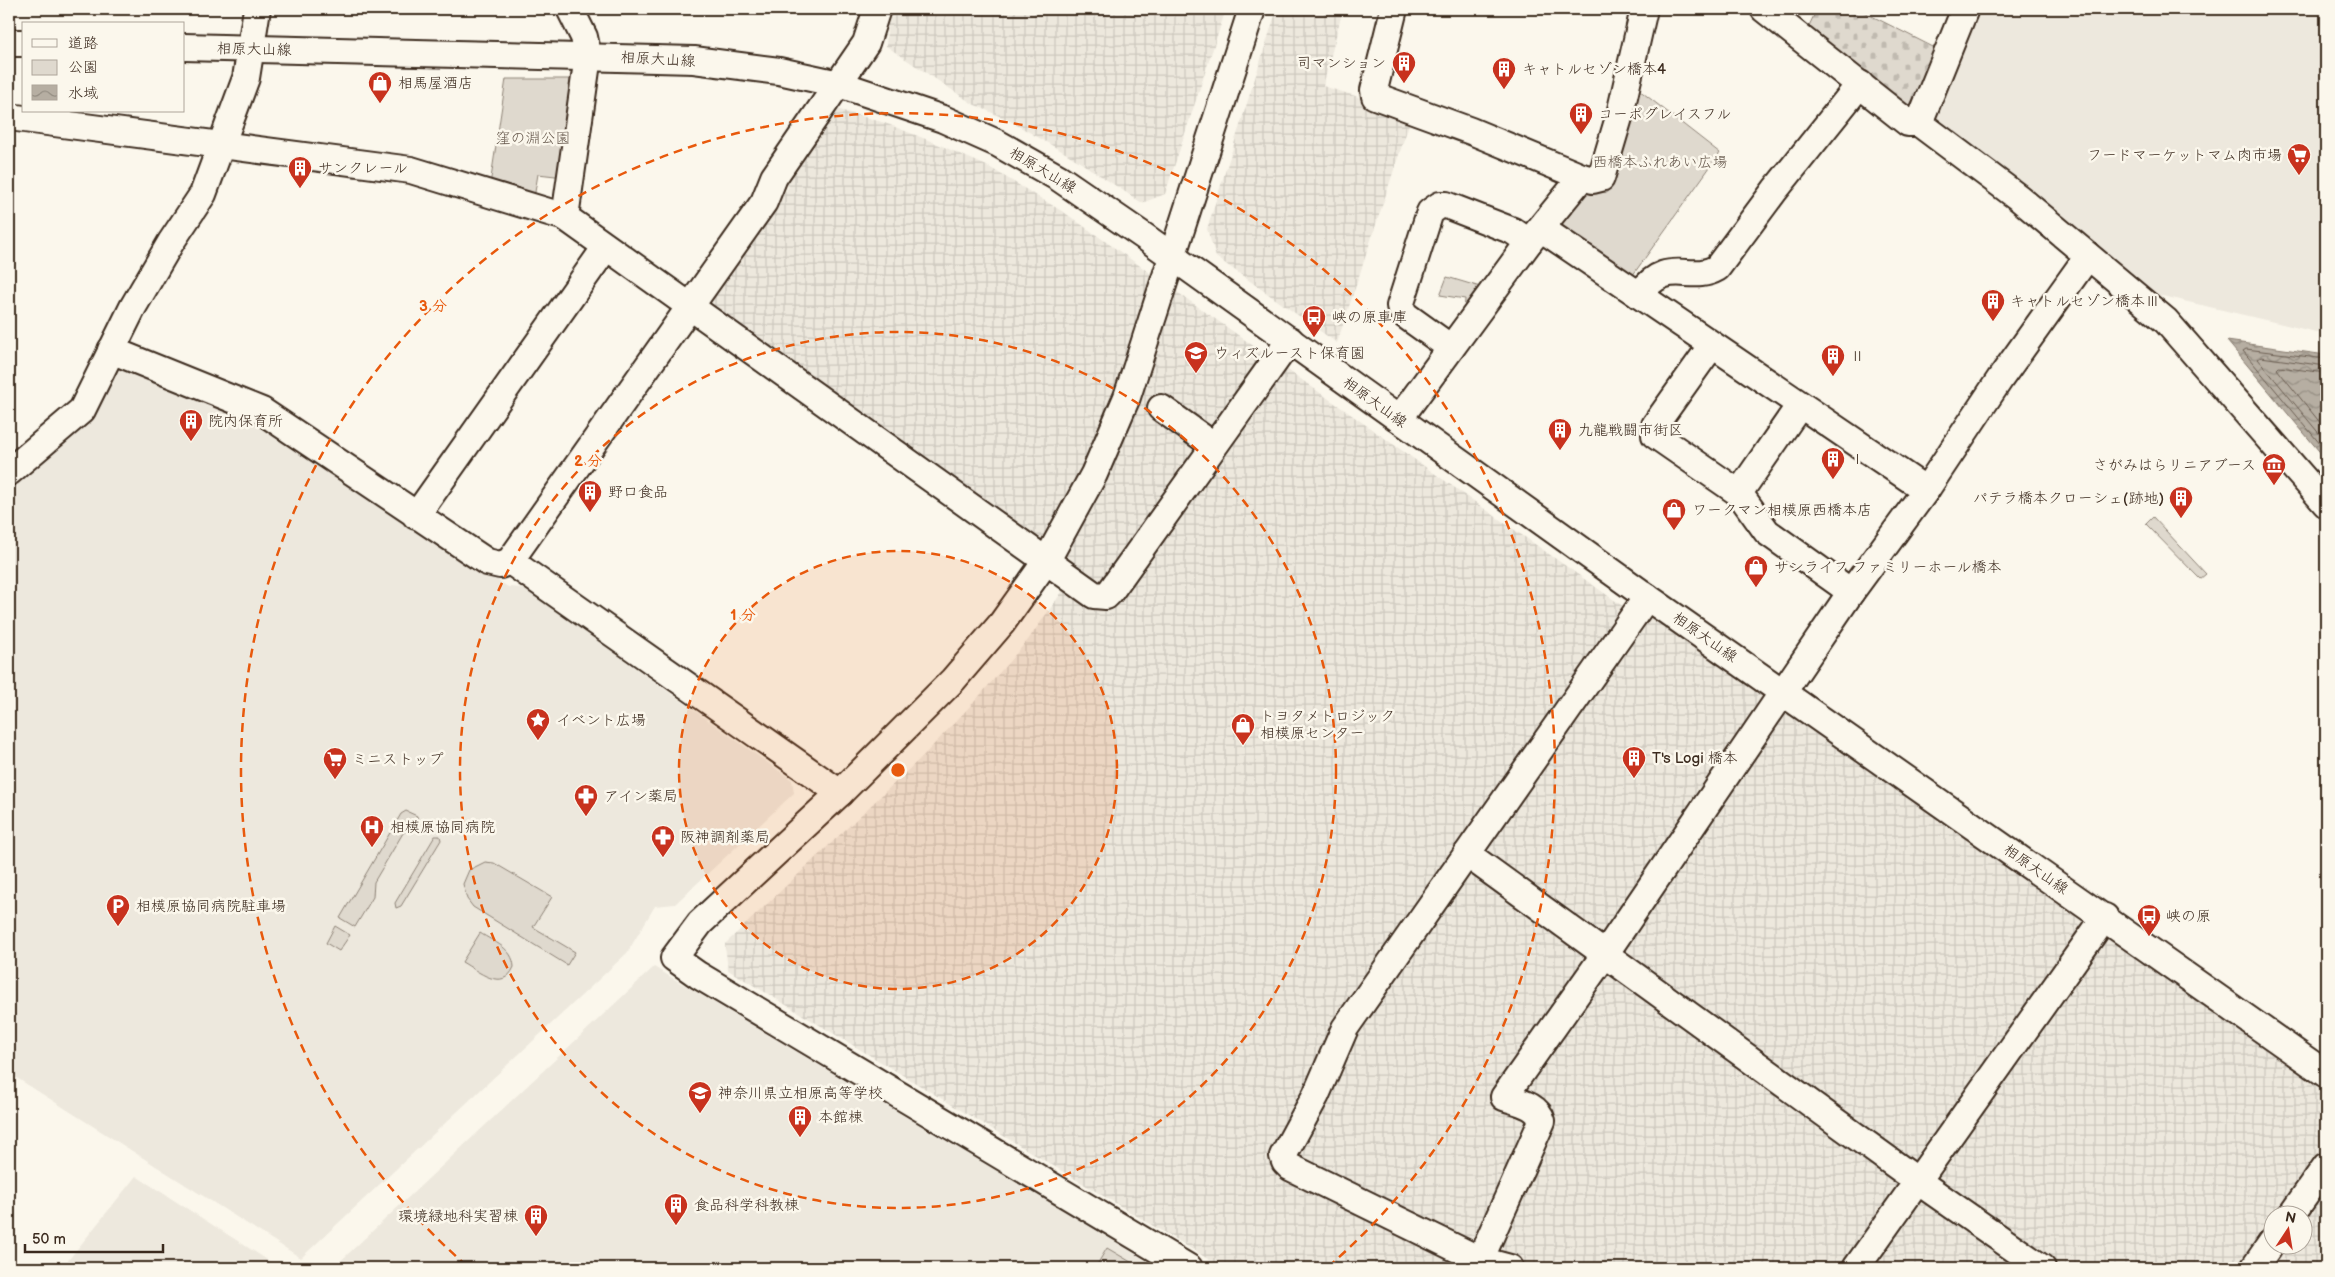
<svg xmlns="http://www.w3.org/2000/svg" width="2335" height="1277" font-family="'Balsamiq Sans','Klee One',sans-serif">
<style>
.built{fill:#ede8dd}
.industrial{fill:url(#industrial-grid);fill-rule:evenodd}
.green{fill:#dfd9ce;stroke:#8d8276}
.cemetery{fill:url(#cemetery-stones);stroke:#8d8276}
.water{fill:url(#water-waves);stroke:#85796d}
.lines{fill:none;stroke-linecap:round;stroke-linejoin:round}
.shore{stroke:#6c5f53;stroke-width:1}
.minor-casing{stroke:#3b2a1e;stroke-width:30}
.minor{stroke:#fbf7ec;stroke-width:26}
.ring{fill:none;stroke:#e8590c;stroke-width:2.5;stroke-dasharray:9 6}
.labels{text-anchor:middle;stroke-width:5;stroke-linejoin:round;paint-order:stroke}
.street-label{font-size:15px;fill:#3b2a1e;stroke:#fbf7ec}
.poi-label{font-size:15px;fill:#3b2a1e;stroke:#fbf7ec;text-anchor:start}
.park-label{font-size:15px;fill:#64564a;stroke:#fbf7ec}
.centre{fill:#e8590c;stroke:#fbf7ec;stroke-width:2.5}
.ring-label{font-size:15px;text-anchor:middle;font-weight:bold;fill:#e8590c;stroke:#fbf7ec;stroke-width:5;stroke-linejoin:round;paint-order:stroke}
</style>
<defs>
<pattern id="industrial-grid" width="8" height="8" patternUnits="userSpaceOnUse" patternTransform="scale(1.25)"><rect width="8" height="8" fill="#ede8dd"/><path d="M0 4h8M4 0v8" fill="none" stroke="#ccc7bd"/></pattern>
<pattern id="cemetery-stones" width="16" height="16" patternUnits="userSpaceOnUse" patternTransform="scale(1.25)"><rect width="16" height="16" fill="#dfd9ce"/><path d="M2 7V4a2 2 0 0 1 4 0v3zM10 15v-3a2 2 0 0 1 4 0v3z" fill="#c0bab0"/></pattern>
<pattern id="water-waves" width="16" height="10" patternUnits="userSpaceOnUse" patternTransform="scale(1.25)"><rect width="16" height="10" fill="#b6aea2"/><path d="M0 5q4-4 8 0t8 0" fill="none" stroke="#958e83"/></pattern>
</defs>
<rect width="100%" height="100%" fill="#fbf7ec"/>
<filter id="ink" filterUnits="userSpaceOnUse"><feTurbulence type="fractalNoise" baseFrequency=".02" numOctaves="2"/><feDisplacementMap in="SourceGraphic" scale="10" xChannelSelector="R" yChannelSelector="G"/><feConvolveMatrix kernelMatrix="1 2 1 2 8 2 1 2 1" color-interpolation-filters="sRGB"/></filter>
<g filter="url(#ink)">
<g class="built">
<path d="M1977 9H2326V330L2316 332 2154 294 1932 120Z"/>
<path d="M122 366 255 419 508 587 523 588 792 780 794 793 675 904 655 906 627 953 301 1258 9 1073V484L116 367Z"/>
<path d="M654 967 1075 1218 1158 1268H333Z"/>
<path d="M136 1176 280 1268H62Z"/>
</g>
<g class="industrial">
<path d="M888 9H1226L1165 194 1142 203 1072 157 1010 121 973 104 886 46Z"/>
<path d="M1277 9H1343L1323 86 1365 99 1364 103 1412 115 1337 343 1216 257 1207 229Z"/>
<path d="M833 108 885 123 933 142 989 167 1065 213 1641 619 1657 617 2326 1089V1268H1223L728 970 725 944 924 755 975 701 1028 640 1076 572 709 310V301L789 186 783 181ZM2272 1214H2302V1244H2272Z"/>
</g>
<g class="green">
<path d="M506 79H575L564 177 538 174 534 198 490 185Z"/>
<path d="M1634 86 1720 153 1630 279 1557 228 1585 189 1592 187 1607 193Z"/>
<path d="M1447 277 1487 289 1463 324 1465 299 1440 295Z"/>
<path d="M2153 517 2206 574 2200 579 2146 524Z"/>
<path d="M406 811 417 816 418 823 403 833 374 882 373 897 355 927 340 918 401 814Z"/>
<path d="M435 836H440L441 840 401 906 396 908 395 903Z"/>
<path d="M485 862 494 863 552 897 533 927 575 952 567 965 473 907 467 899 463 884 469 870Z"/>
<path d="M335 926 350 935 339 951 326 943Z"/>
<path d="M480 933C494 942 513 948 514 967 503 993 478 971 462 962Z"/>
<path d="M1107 1248 1141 1268H1095Z"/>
</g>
<path class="cemetery" d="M1817 9H1858L1939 50 1906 112 1806 32Z"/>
<path class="water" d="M2227 341 2326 355V449L2324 457Z"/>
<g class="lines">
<g class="shore">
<path d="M2326 359 2246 349 2243 351 2326 451"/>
<path d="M2326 366 2261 357 2258 359 2326 442"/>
<path d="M2326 373 2279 367 2277 369 2326 430"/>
</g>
<g class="minor-casing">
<g id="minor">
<path d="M570 9 584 37 588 56 565 217 1094 595 1106 596 1110 592 1290 340"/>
<path d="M1394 9 1374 90 1375 96 1471 131 1582 177"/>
<path d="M1764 9 1908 123H1919"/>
<path d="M1965 9 1919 123 2019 198 2166 321 2326 504"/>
<path d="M9 43H24"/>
<path d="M184 47 694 60 779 71 839 84 943 119 997 143 1059 178 1145 237 1647 597 2326 1074"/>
<path d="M9 117 411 170 565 217"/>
<path d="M1542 229 1926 490"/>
<path d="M1639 295C1668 255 1689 284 1717 268L1775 190 1860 84"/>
<path d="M1712 345 1655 425V435L1739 493 1767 532 1851 592"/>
<path d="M1451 348 1405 315 1400 306 1430 212 1440 205H1446L1513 231 1529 242"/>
<path d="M111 350 262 411 487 562 500 565 510 561 764 202 774 177 866 43 877 9"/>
<path d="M1161 408 1213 445"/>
<path d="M1399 419 1529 242 1582 177 1593 180 1601 178 1620 114 1644 9"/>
<path d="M9 472 82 410 133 307 171 242 203 194 246 78 257 9"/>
<path d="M1739 493 1800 405"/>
<path d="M416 516 606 247"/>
<path d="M510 561 840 793"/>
<path d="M1467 854 1919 1182 2042 1268"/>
<path d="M2292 1214 2326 1166"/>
<path d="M1480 1260 1542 1121C1538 1105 1518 1102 1504 1097L1605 954 1851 592 1926 490 2000 379 2088 256"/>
<path d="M1189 1268 698 975 674 958 700 923 840 793 953 680 1002 623 1047 560 1094 474 1127 397 1252 9"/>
<path d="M1510 1268 1480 1260 1290 1167 1285 1162 1283 1156 1316 1095 1345 1028 1647 597"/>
<path d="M1856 1268 2105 917"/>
<path d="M2254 1268 2272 1242"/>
</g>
</g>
<use href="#minor" class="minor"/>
</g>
</g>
<circle cx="898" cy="770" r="219" fill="#e8590c" fill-opacity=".12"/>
<g class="ring">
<circle cx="898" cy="770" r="219"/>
<circle cx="898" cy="770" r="438"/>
<path d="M467 1266A657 657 0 1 1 1329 1266"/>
</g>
<defs>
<g id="building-pin" transform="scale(1.25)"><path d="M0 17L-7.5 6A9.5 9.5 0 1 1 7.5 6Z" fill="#c8321e" stroke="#fbf7ec"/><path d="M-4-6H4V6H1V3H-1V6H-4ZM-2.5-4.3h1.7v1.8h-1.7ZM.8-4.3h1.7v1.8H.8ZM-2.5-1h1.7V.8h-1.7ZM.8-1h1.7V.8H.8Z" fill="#fff"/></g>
<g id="shop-pin" transform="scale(1.25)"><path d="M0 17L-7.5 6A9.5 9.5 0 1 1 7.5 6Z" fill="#c8321e" stroke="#fbf7ec"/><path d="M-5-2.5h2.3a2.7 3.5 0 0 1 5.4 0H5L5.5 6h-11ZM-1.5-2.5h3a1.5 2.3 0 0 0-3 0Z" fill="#fff"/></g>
<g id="supermarket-pin" transform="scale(1.25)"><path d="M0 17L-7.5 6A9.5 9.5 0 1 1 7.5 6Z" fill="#c8321e" stroke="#fbf7ec"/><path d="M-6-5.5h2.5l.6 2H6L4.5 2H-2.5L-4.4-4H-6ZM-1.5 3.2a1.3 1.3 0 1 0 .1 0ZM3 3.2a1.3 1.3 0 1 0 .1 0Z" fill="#fff"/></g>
<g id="bus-pin" transform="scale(1.25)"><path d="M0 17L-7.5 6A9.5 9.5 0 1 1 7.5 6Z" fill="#c8321e" stroke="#fbf7ec"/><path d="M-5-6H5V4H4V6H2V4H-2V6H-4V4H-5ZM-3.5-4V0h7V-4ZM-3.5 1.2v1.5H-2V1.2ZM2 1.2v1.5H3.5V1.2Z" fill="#fff"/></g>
<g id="school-pin" transform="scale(1.25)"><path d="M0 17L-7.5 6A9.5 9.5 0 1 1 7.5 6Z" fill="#c8321e" stroke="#fbf7ec"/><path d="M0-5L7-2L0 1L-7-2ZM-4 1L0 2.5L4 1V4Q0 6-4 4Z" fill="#fff"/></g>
<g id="museum-pin" transform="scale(1.25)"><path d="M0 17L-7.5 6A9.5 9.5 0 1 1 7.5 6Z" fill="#c8321e" stroke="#fbf7ec"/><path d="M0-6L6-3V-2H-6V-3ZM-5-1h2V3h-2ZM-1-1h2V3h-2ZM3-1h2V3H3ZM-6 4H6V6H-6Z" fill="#fff"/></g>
<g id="sight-pin" transform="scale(1.25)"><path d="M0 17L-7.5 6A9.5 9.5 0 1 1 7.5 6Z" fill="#c8321e" stroke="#fbf7ec"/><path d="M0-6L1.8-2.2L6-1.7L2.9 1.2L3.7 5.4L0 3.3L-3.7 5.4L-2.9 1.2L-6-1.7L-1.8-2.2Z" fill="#fff"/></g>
<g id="pharmacy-pin" transform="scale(1.25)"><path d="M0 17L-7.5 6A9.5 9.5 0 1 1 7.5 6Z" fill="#c8321e" stroke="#fbf7ec"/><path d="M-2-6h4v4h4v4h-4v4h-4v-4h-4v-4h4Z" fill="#fff"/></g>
<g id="hospital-pin" transform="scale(1.25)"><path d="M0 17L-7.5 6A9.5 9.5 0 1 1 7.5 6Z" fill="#c8321e" stroke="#fbf7ec"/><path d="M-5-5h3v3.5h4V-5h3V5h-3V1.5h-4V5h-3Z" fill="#fff"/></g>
<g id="parking-pin" transform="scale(1.25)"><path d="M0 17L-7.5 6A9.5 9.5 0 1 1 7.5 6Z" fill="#c8321e" stroke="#fbf7ec"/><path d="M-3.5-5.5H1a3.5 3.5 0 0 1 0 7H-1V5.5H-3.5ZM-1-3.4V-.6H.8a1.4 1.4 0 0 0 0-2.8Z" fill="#fff"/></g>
</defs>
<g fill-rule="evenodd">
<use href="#building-pin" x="1404" y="63"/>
<use href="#building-pin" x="1504" y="69"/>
<use href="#shop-pin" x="380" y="83"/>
<use href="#building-pin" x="1581" y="114"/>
<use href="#supermarket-pin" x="2299" y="155"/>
<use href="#building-pin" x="300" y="168"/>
<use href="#building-pin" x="1993" y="301"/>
<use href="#bus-pin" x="1314" y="317"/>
<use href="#school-pin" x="1196" y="353"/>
<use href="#building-pin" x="1833" y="356"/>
<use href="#building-pin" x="191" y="421"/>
<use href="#building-pin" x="1560" y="430"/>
<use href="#building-pin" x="1833" y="459"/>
<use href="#museum-pin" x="2274" y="465"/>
<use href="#building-pin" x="590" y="492"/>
<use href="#building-pin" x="2181" y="498"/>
<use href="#shop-pin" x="1674" y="510"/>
<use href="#shop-pin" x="1756" y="567"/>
<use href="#sight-pin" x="538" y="720"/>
<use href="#shop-pin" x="1243" y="725"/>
<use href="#building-pin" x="1634" y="758"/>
<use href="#supermarket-pin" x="335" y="759"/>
<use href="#pharmacy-pin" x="586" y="796"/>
<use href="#hospital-pin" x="372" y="827"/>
<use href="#pharmacy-pin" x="663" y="837"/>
<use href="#parking-pin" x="118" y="906"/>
<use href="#bus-pin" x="2149" y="916"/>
<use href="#school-pin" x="700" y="1093"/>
<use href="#building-pin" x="800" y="1117"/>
<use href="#building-pin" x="676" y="1205"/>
<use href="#building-pin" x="536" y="1216"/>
</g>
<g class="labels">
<g class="street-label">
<text transform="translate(254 49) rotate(1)" y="5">相原大山線</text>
<text transform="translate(658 59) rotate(3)" y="5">相原大山線</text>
<text transform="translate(1043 170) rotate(31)" y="5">相原大山線</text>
<text transform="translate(1375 402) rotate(36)" y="5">相原大山線</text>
<text transform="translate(1705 637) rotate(35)" y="5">相原大山線</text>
<text transform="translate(2036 869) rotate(35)" y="5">相原大山線</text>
</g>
<g class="poi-label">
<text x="1386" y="68" text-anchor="end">司マンション</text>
<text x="1522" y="74">キャトルセゾン橋本4</text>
<text x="398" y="88">相馬屋酒店</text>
<text x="1598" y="119">コーポグレイスフル</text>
<text x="2282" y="160" text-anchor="end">フードマーケットマム肉市場</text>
<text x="318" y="173">サンクレール</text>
<text x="2010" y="306">キャトルセゾン橋本Ⅲ</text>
<text x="1332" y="322">峡の原車庫</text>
<text x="1214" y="358">ウィズルースト保育園</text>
<text x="1850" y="361">Ⅱ</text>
<text x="208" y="426">院内保育所</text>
<text x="1578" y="435">九龍戦闘市街区</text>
<text x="1850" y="464">Ⅰ</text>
<text x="2256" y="470" text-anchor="end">さがみはらリニアブース</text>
<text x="608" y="497">野口食品</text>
<text x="2164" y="503" text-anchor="end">パテラ橋本クローシェ(跡地)</text>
<text x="1692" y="515">ワークマン相模原西橋本店</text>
<text x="1774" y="572">サンライフ ファミリーホール橋本</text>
<text x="1260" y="721">トヨタメトロジック<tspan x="1260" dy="17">相模原センター</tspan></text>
<text x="556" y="725">イベント広場</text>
<text x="1652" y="763">T's Logi 橋本</text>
<text x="352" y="764">ミニストップ</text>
<text x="604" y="801">アイン薬局</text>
<text x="390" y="832">相模原協同病院</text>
<text x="680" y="842">阪神調剤薬局</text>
<text x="136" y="911">相模原協同病院駐車場</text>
<text x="2166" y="921">峡の原</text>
<text x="718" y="1098">神奈川県立相原高等学校</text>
<text x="818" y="1122">本館棟</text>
<text x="694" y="1210">食品科学科教棟</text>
<text x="518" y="1221" text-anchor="end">環境緑地科実習棟</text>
</g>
<g class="park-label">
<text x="533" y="143">窪の淵公園</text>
<text x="1660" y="167">西橋本ふれあい広場</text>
</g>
</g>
<circle cx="898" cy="770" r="8" class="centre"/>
<g class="ring-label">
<text x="433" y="311">3 分</text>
<text x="588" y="466">2 分</text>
<text x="743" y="620">1 分</text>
</g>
<rect width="2335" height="1277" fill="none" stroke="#fbf7ec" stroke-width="30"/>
<rect x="15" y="15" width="2305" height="1247" fill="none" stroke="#3b2a1e" stroke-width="2" filter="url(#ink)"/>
<rect x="22" y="22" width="162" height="90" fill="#fbf7ec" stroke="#aea59a"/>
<rect x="32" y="39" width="25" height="8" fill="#fbf7ec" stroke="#aea59a"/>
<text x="68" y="48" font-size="15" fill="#3b2a1e">道路</text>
<rect x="32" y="60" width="25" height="15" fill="#dfd9ce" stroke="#aea59a"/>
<text x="68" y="72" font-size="15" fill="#3b2a1e">公園</text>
<rect x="32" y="85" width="25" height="15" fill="url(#water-waves)" stroke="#aea59a"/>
<text x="68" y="98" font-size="15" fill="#3b2a1e">水域</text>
<g transform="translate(2288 1230) rotate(12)"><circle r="24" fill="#fbf7ec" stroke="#aea59a"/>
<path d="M0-4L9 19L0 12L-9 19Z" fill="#c8321e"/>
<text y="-8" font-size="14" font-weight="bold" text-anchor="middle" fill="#3b2a1e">N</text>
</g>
<path d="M25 1244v8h138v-8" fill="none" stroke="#3b2a1e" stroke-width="2.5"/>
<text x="32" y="1244" font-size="15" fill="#3b2a1e" stroke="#fbf7ec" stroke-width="4" paint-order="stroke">50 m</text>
</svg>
